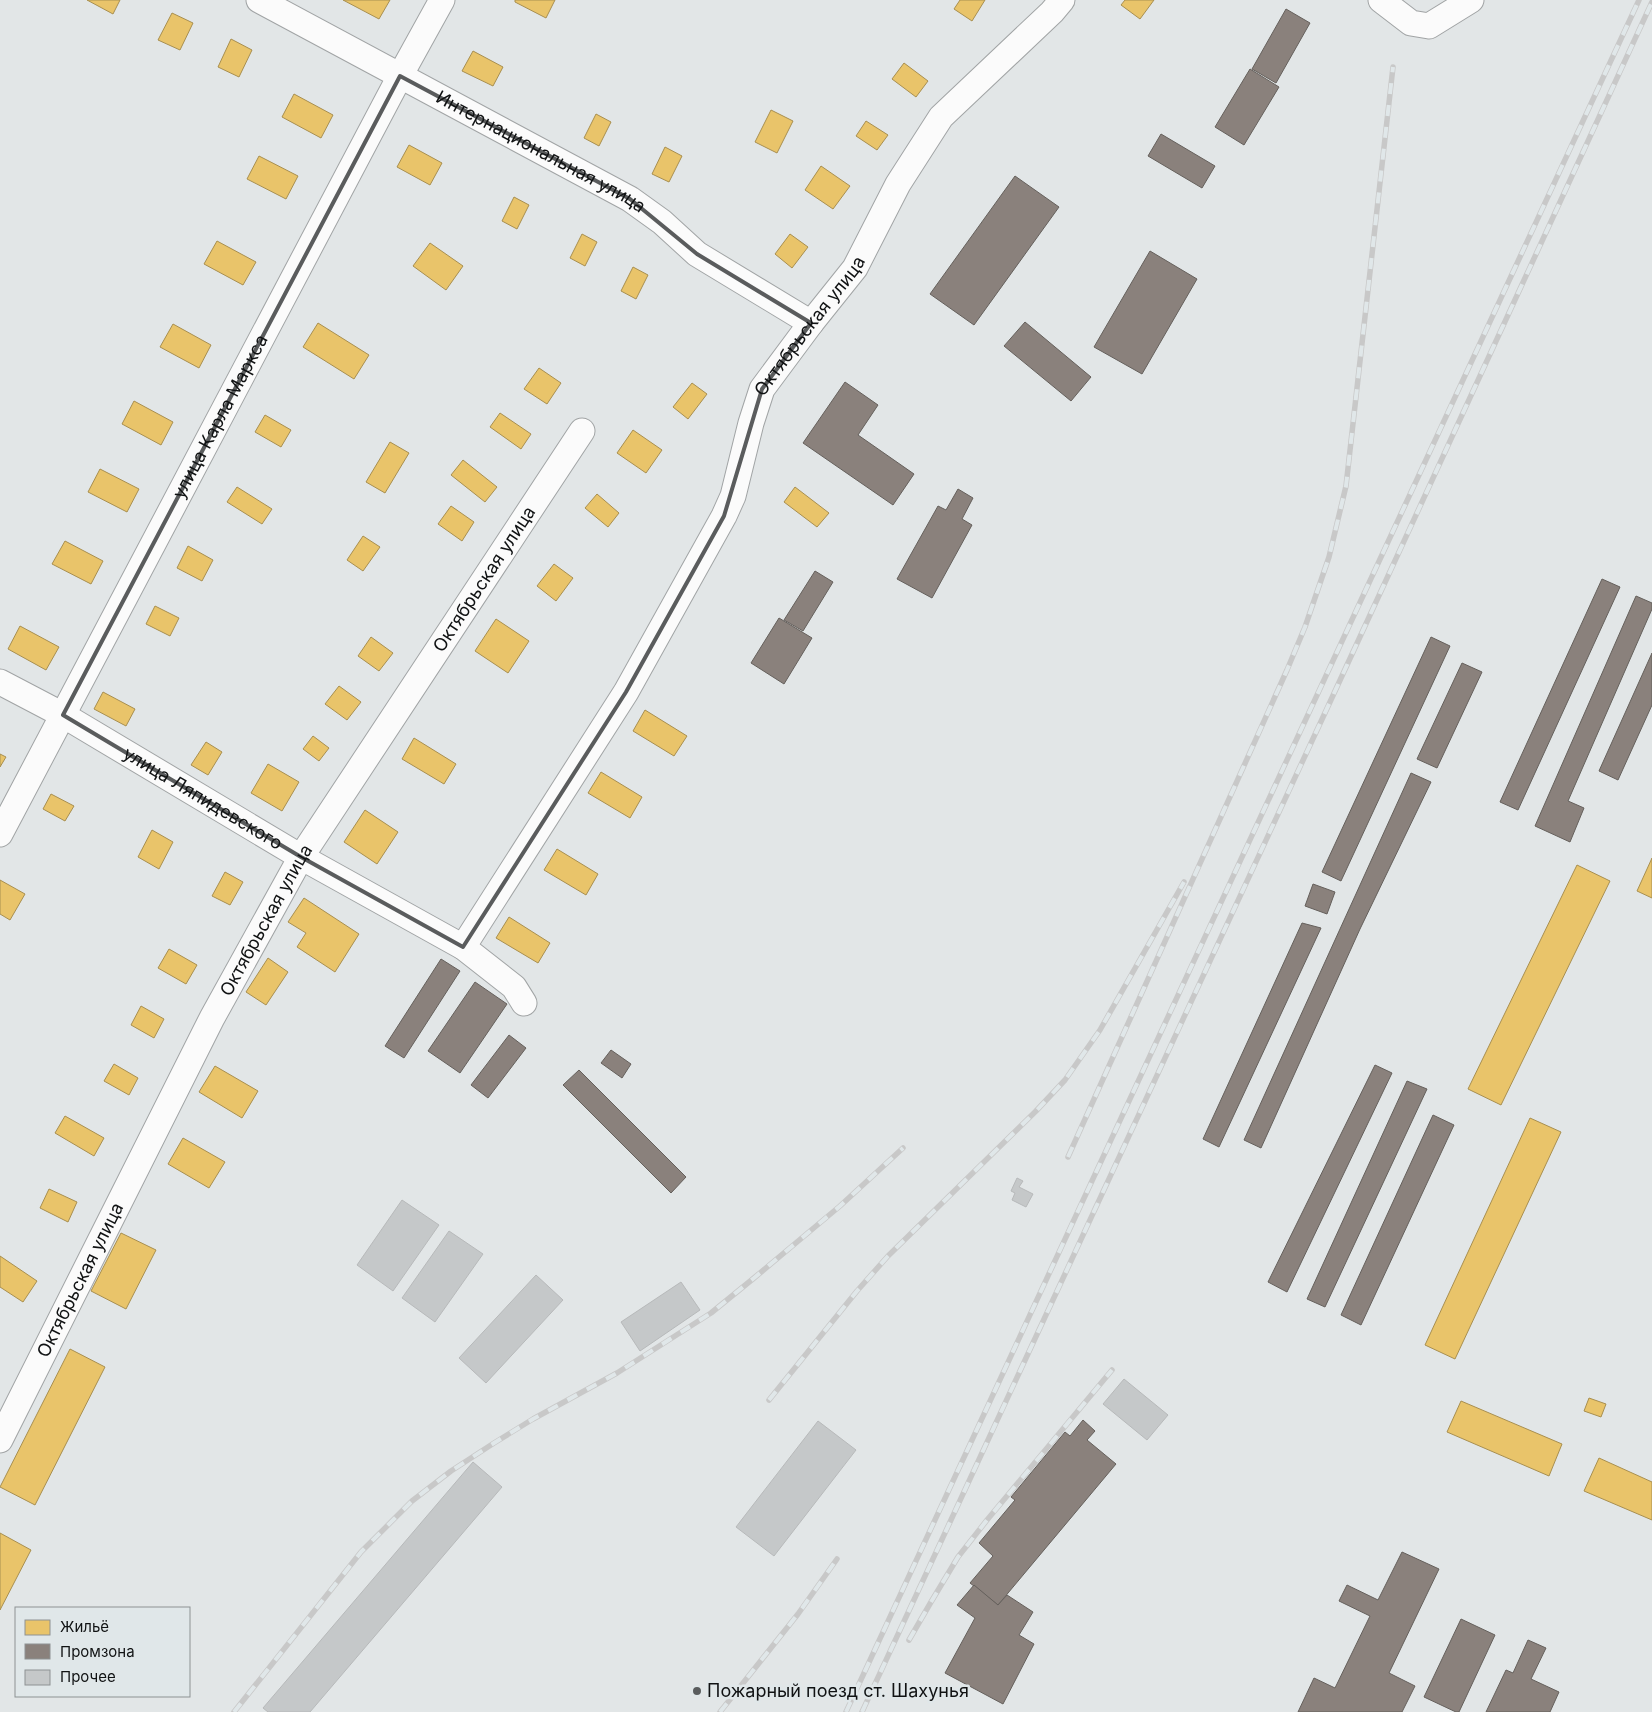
<svg xmlns="http://www.w3.org/2000/svg" width="1652" height="1712" font-family="Inter,sans-serif">
<style>
.homes{fill:#e9c46a;stroke:#a88f50}
.industry{fill:#8a817c;stroke:#65605c}
.building{fill:#c5c8c9;stroke:#b7b9ba}
.lines{fill:none;stroke-linecap:round;stroke-linejoin:round}
.minor-casing{stroke:#a1a4a5;stroke-width:27}
.minor{stroke:#fbfbfb;stroke-width:25}
.rail-casing{stroke:#c8c8c8;stroke-width:5.5}
.rail{stroke:#e0e7e9;stroke-width:4;stroke-dasharray:11;stroke-linecap:butt}
.marked{fill:none;stroke:#5a5c5d;stroke-width:4;stroke-linejoin:round}
.poi-dot{fill:#5a5c5d;stroke:#e0e7e9;stroke-width:2}
.labels{text-anchor:middle;stroke-width:5;stroke-linejoin:round;paint-order:stroke}
.street-label{font-size:18px;fill:#101213;stroke:#e0e7e9}
.poi-label{font-size:18px;fill:#101213;stroke:#e0e7e9;text-anchor:start}
</style>
<rect width="100%" height="100%" fill="#e2e6e7"/>
<g class="homes">
<path d="M87 0H120L113 14Z"/>
<path d="M343 0H390L379 19Z"/>
<path d="M515 0H555L546 18 515 2Z"/>
<path d="M960 0H985L972 21 954 9Z"/>
<path d="M1125 0H1154L1140 19 1121 5Z"/>
<path d="M172 13 193 23 180 50 158 40Z"/>
<path d="M231 39 252 50 239 77 218 67Z"/>
<path d="M473 51 503 67 493 86 462 71Z"/>
<path d="M904 63 928 81 916 97 892 79Z"/>
<path d="M294 94 333 115 321 138 282 117Z"/>
<path d="M771 110 793 121 777 153 755 142Z"/>
<path d="M596 114 611 122 599 146 584 138Z"/>
<path d="M866 121 888 135 877 150 856 136Z"/>
<path d="M409 145 442 163 430 185 397 167Z"/>
<path d="M665 147 682 156 669 182 652 174Z"/>
<path d="M259 156 298 176 286 199 247 179Z"/>
<path d="M821 166 850 186 833 209 805 190Z"/>
<path d="M514 197 529 205 517 229 502 221Z"/>
<path d="M582 234 597 242 585 266 570 258Z"/>
<path d="M790 234 808 247 792 268 775 254Z"/>
<path d="M217 241 256 262 243 285 204 264Z"/>
<path d="M430 243 463 266 446 290 413 266Z"/>
<path d="M633 267 648 275 636 299 621 291Z"/>
<path d="M318 323 369 355 354 379 303 347Z"/>
<path d="M173 324 211 345 199 368 160 347Z"/>
<path d="M539 368 561 383 547 404 524 389Z"/>
<path d="M692 383 707 394 688 419 673 407Z"/>
<path d="M134 401 173 422 161 445 122 424Z"/>
<path d="M500 413 531 434 521 449 490 427Z"/>
<path d="M265 415 291 430 281 447 255 432Z"/>
<path d="M633 430 662 450 646 473 617 453Z"/>
<path d="M390 442 409 453 385 493 366 482Z"/>
<path d="M463 460 497 487 485 502 451 475Z"/>
<path d="M100 469 139 489 127 512 88 492Z"/>
<path d="M237 487 272 509 262 524 227 502Z"/>
<path d="M795 487 829 513 817 527 784 502Z"/>
<path d="M597 494 619 513 608 527 585 508Z"/>
<path d="M451 506 474 522 462 541 438 524Z"/>
<path d="M363 536 380 547 363 571 347 560Z"/>
<path d="M65 541 103 561 91 584 52 564Z"/>
<path d="M188 546 213 560 202 581 177 568Z"/>
<path d="M554 564 573 578 556 601 537 586Z"/>
<path d="M155 606 179 618 170 636 146 624Z"/>
<path d="M496 619 529 641 508 673 475 651Z"/>
<path d="M20 626 59 647 46 670 8 649Z"/>
<path d="M371 637 393 653 379 671 358 656Z"/>
<path d="M339 686 361 702 347 720 325 704Z"/>
<path d="M103 692 135 709 126 726 94 709Z"/>
<path d="M645 710 687 736 674 756 633 731Z"/>
<path d="M313 736 329 748 319 761 303 749Z"/>
<path d="M414 738 456 764 444 784 402 759Z"/>
<path d="M206 742 222 752 208 775 191 765Z"/>
<path d="M0 754 6 757 0 767Z"/>
<path d="M268 764 299 782 282 811 251 793Z"/>
<path d="M601 772 642 797 630 818 588 793Z"/>
<path d="M51 794 74 806 65 821 43 809Z"/>
<path d="M365 810 398 832 377 864 344 842Z"/>
<path d="M152 830 173 842 159 869 138 857Z"/>
<path d="M557 849 598 874 586 895 544 870Z"/>
<path d="M1652 858V898L1637 891Z"/>
<path d="M1577 865 1610 881 1501 1105 1468 1089Z"/>
<path d="M225 872 243 882 230 905 212 896Z"/>
<path d="M0 880 25 894 10 920 0 914Z"/>
<path d="M304 898 359 934 335 972 297 947 306 933 288 922Z"/>
<path d="M509 917 550 943 538 963 496 938Z"/>
<path d="M169 949 197 965 186 984 158 968Z"/>
<path d="M268 958 288 972 266 1005 246 992Z"/>
<path d="M141 1006 164 1019 154 1038 131 1025Z"/>
<path d="M114 1064 138 1078 129 1095 104 1081Z"/>
<path d="M215 1066 258 1091 242 1118 199 1092Z"/>
<path d="M65 1116 104 1138 94 1156 55 1133Z"/>
<path d="M1530 1118 1561 1132 1455 1359 1425 1345Z"/>
<path d="M183 1138 225 1162 209 1188 168 1164Z"/>
<path d="M49 1189 77 1202 68 1222 40 1208Z"/>
<path d="M121 1233 156 1250 126 1309 91 1291Z"/>
<path d="M0 1256 37 1281 23 1302 0 1287Z"/>
<path d="M70 1349 105 1367 35 1505 0 1487Z"/>
<path d="M1589 1398 1606 1404 1601 1417 1584 1411Z"/>
<path d="M1461 1401 1562 1444 1549 1476 1447 1432Z"/>
<path d="M1599 1458 1652 1482V1520L1584 1491Z"/>
<path d="M0 1533 31 1550 0 1610Z"/>
</g>
<g class="industry">
<path d="M1286 9 1310 23 1276 83 1252 69Z"/>
<path d="M1250 69 1279 87 1244 145 1215 127Z"/>
<path d="M1161 134 1215 166 1202 188 1148 156Z"/>
<path d="M1015 176 1059 207 974 325 930 294Z"/>
<path d="M1150 251 1197 279 1142 374 1094 347Z"/>
<path d="M1025 322 1091 377 1071 401 1004 346Z"/>
<path d="M845 382 878 405 858 435 914 474 893 505 803 443Z"/>
<path d="M958 489 973 498 962 519 972 525 932 598 897 579 938 506 946 510Z"/>
<path d="M815 571 833 582 803 631 784 620Z"/>
<path d="M1602 579 1620 587 1518 810 1500 802Z"/>
<path d="M1636 596 1652 603V609L1568 801 1584 808 1570 842 1535 826Z"/>
<path d="M779 618 812 638 784 684 751 663Z"/>
<path d="M1431 637 1450 646 1341 881 1322 872Z"/>
<path d="M1652 653V705L1618 780 1599 771Z"/>
<path d="M1462 663 1482 672 1437 768 1417 759Z"/>
<path d="M1411 773 1431 782 1360 929 1261 1148 1244 1140Z"/>
<path d="M1313 884 1335 892 1327 914 1305 906Z"/>
<path d="M1302 923 1321 928 1219 1147 1203 1139Z"/>
<path d="M441 959 460 971 404 1058 385 1046Z"/>
<path d="M475 982 507 1004 460 1073 428 1051Z"/>
<path d="M509 1035 526 1048 488 1098 471 1085Z"/>
<path d="M611 1050 631 1064 622 1078 601 1063Z"/>
<path d="M1375 1065 1392 1073 1287 1292 1268 1282Z"/>
<path d="M579 1070 686 1177 671 1193 563 1085Z"/>
<path d="M1407 1081 1427 1089 1325 1307 1307 1299Z"/>
<path d="M1433 1115 1454 1125 1361 1325 1341 1315Z"/>
<path d="M1083 1420 1095 1431 1087 1440 1116 1464 998 1605 970 1583 993 1556 979 1543 1015 1500 1011 1497 1065 1432 1070 1436Z"/>
<path d="M1402 1552 1439 1569 1389 1673 1415 1686 1402 1712H1298L1314 1678 1335 1688 1370 1616 1339 1601 1347 1585 1378 1600Z"/>
<path d="M974 1585 998 1605 1007 1595 1033 1612 1019 1635 1034 1644 1003 1704 945 1673 975 1618 957 1605Z"/>
<path d="M1461 1619 1495 1635 1459 1712H1456L1424 1697Z"/>
<path d="M1528 1640 1546 1648 1531 1679 1559 1692 1550 1712H1486L1506 1670 1513 1673Z"/>
</g>
<g class="building">
<path d="M1017 1178 1023 1181 1019 1187 1033 1194 1026 1207 1012 1200 1015 1193 1011 1191Z"/>
<path d="M402 1200 439 1225 393 1291 357 1265Z"/>
<path d="M449 1231 483 1254 435 1322 402 1298Z"/>
<path d="M536 1275 563 1300 486 1383 459 1358Z"/>
<path d="M681 1282 700 1310 640 1351 621 1322Z"/>
<path d="M1124 1379 1168 1415 1147 1440 1103 1404Z"/>
<path d="M818 1421 856 1450 774 1556 736 1527Z"/>
<path d="M473 1462 502 1487 310 1712H268L263 1708Z"/>
</g>
<g class="lines">
<g class="minor-casing">
<g id="minor">
<path id="s1" d="M259 0 630 199 662 222 697 254 811 323"/>
<path d="M1381 0 1411 23 1429 26 1471 0"/>
<path id="s2" d="M0 682 63 715 301 857 463 947 514 987 524 1003"/>
<path id="s3" d="M0 834 400 76 442 0"/>
<path id="s4" d="M463 947 626 692 724 516 733 496 751 423 762 389 811 323 855 268 898 184 941 117 1052 12 1062 0"/>
<path id="s5" d="M0 1440 212 1018 301 857 582 431"/>
</g>
</g>
<use href="#minor" class="minor"/>
<g class="rail-casing">
<g id="rail">
<path d="M1068 1157 1287 670 1305 627 1329 557 1346 486 1393 67"/>
<path d="M769 1400 857 1291 888 1256 1036 1111 1065 1080 1100 1030 1184 882"/>
<path d="M909 1640 931 1602 958 1557 987 1520 1112 1370"/>
<path d="M234 1712 361 1552 412 1501 451 1471 494 1443 533 1419 617 1373 711 1313 754 1278 840 1206 903 1148"/>
<path d="M720 1712 798 1614 837 1559"/>
<path d="M846 1712 1639 0"/>
<path d="M862 1712 1330 702 1652 2"/>
</g>
</g>
<use href="#rail" class="rail"/>
</g>
<path class="marked" d="M400 76 630 199 697 254 811 323 762 389 724 516 626 692 463 947 301 857 63 715Z"/>
<circle class="poi-dot" cx="697" cy="1691" r="5"/>
<g class="labels">
<g class="street-label">
<text dy="6" stroke="none"><textPath href="#s1" startOffset="320">Интернациональная улица</textPath></text>
<text dy="6" stroke="none"><textPath href="#s4" startOffset="716">Октябрьская улица</textPath></text>
<text dy="6" stroke="none"><textPath href="#s3" startOffset="472">улица Карла Маркса</textPath></text>
<text dy="6" stroke="none"><textPath href="#s5" startOffset="989">Октябрьская улица</textPath></text>
<text dy="6" stroke="none"><textPath href="#s2" startOffset="234">улица Ляпидевского</textPath></text>
<text dy="6" stroke="none"><textPath href="#s5" startOffset="584">Октябрьская улица</textPath></text>
<text dy="6" stroke="none"><textPath href="#s5" startOffset="179">Октябрьская улица</textPath></text>
</g>
<g class="poi-label">
<text x="707" y="1697">Пожарный поезд ст. Шахунья</text>
</g>
</g>
<rect x="15" y="1607" width="175" height="90" fill="#e0e7e9" stroke="#8d9293"/>
<rect x="25" y="1620" width="25" height="15" fill="#e9c46a" stroke="#8d9293"/>
<text x="60" y="1632" font-size="15" fill="#101213">Жильё</text>
<rect x="25" y="1644" width="25" height="15" fill="#8a817c" stroke="#8d9293"/>
<text x="60" y="1657" font-size="15" fill="#101213">Промзона</text>
<rect x="25" y="1670" width="25" height="15" fill="#c5c8c9" stroke="#8d9293"/>
<text x="60" y="1682" font-size="15" fill="#101213">Прочее</text>
</svg>
